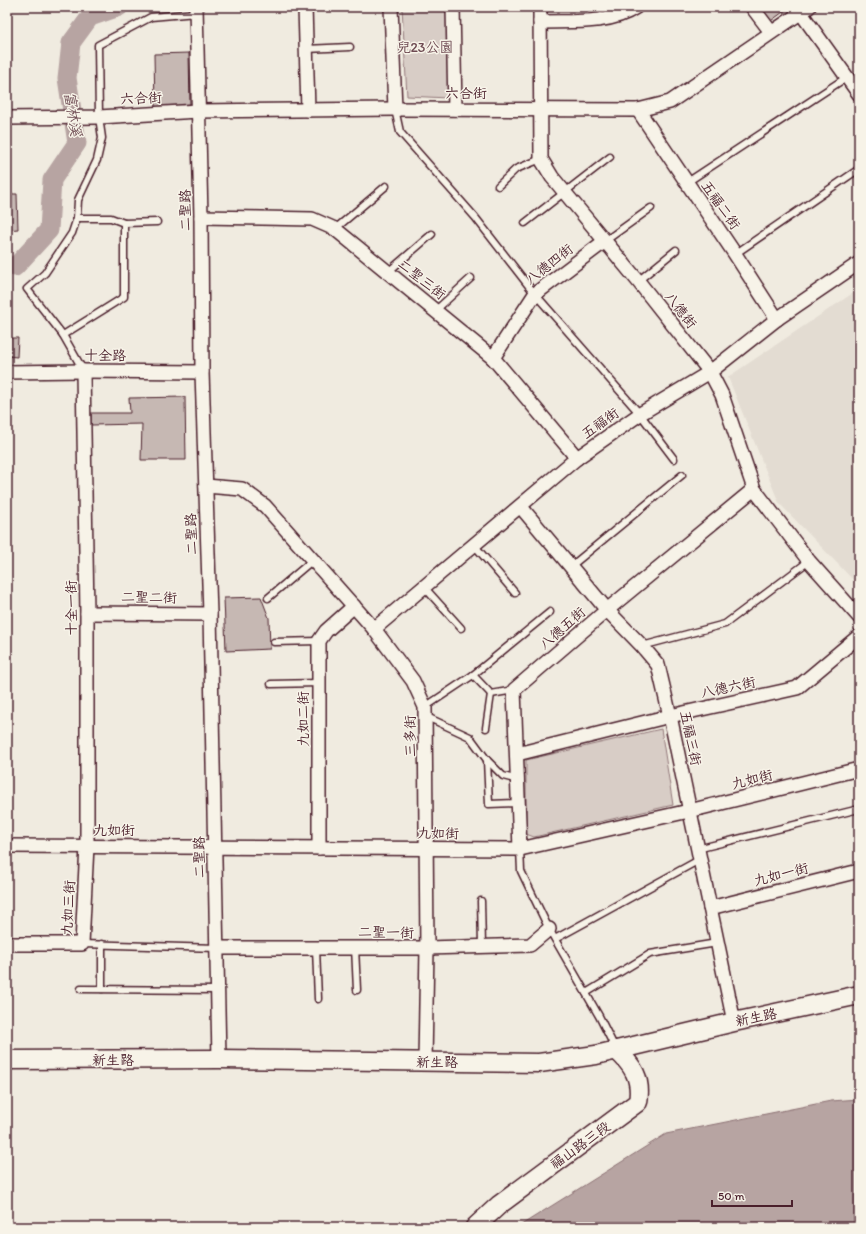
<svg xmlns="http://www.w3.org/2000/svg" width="866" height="1234" font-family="Itim,'LXGW WenKai TC',sans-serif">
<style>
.built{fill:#e3dcd2}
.green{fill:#d8cdc6;stroke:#917678}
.water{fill:#b7a4a2;stroke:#8b6f72}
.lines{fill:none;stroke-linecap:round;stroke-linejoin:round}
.river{stroke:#b7a4a2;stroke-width:19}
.building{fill:#c6b8b3;stroke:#4a1f2b}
.lane-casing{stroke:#4a1f2b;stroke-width:9}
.street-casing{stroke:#4a1f2b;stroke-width:16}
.secondary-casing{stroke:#4a1f2b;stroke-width:21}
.lane{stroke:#f7f3e8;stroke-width:6}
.street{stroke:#f7f3e8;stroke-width:13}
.secondary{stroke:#f7f3e8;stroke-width:18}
.labels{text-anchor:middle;stroke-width:3;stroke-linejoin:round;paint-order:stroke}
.park-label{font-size:14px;fill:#6e4a52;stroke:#f7f3e8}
.street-label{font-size:14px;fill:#4a1f2b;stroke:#f7f3e8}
.water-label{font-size:15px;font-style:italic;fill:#704e55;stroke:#f7f3e8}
</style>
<rect width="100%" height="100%" fill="#f0ebe0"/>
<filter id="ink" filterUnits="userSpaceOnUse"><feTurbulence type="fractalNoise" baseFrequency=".025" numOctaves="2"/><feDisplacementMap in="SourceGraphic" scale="8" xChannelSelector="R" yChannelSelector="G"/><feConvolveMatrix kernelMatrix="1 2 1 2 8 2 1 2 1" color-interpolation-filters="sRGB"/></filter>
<g filter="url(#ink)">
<path class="built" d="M859 289V586L779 503 728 377Z"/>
<g class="green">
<path d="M402 7H446L448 98 407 96Z"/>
<path d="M661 729 673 805 534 837 526 834V760Z"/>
</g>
<path class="water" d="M859 1099V1227H518L666 1134 831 1101Z"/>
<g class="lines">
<path class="river" d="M7 265 15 267 49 230 52 180 77 143 67 78 71 43 90 17 119 7"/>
</g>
<g class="building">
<path d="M757 7H790L768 23Z"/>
<path d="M189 53 190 107 155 108 154 54Z"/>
<path d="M7 194H17L18 229 7 230Z"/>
<path d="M7 338H18L17 357 7 356Z"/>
<path d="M185 397 186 460H141L142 424 91 425V413H130L129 398Z"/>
<path d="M261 597 269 618 270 649 226 651 224 598Z"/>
</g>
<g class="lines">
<g class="lane-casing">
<g id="lane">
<path d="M306 49 350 47"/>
<path d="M395 109 400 132 475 217 535 294 640 414 674 459"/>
<path d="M686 183 847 77"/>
<path d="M498 186 516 169 541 159"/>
<path d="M77 218H111L124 223 157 222"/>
<path d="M525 223 610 157"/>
<path d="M335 229 386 186"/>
<path d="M605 241 651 208"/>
<path d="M735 254 859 169"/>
<path d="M388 272 432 234"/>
<path d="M638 281 676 250"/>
<path d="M436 310 471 278"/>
<path d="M63 335 124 297V223"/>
<path d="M83 370 63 335 27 289 45 273 72 233 77 218 78 200 97 160 102 138 99 117 98 45 151 17 196 13"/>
<path d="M475 546 515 593"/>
<path d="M570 567 682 475"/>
<path d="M425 588 461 628"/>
<path d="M268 598 314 559"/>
<path d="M274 642 319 641"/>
<path d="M642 646 725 624 809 561"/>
<path d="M473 675 491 694 514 690"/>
<path d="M271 684 319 683"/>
<path d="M425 707 473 675 550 612"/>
<path d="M427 717 470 737 487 760 503 776 518 780"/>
<path d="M486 728 491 694"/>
<path d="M487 760 489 804 518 803"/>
<path d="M520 849 521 871 549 929 599 1016 615 1048"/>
<path d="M697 849 859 809"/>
<path d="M481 901 482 946"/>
<path d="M555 939 699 860"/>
<path d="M82 944 217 948"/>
<path d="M355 947 357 990"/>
<path d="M316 948 318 999"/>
<path d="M81 989 218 990"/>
<path d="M102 989V944"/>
<path d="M586 993 650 954 717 943"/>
</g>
</g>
<g class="street-casing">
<g id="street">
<path d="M196 7 201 217 202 372 210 614 219 1059"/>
<path d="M305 7 308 110"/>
<path d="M391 7 395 109"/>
<path d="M453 7 455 109"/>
<path d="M540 7 541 159 552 177 638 281 710 372 722 395 754 489 809 561 859 617"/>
<path d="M752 7 771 32"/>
<path d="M801 13 859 94"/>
<path d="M540 22C571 21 609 25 636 7"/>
<path d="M638 110 735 254 777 319"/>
<path d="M7 118 99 117 198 111 395 109 638 110 670 102 809 7"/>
<path d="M201 217 312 219 335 229 493 358 577 458"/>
<path d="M493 358 535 294 605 241"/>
<path d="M7 372 83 371 202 372"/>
<path d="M206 486 242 489 265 506 374 629 413 681 425 707 427 948 425 1062"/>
<path d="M521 507 607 610 642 646 658 665 670 716 734 1022"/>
<path d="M87 613 210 614"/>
<path d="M374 629 577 458 640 414 710 372 777 319 859 263"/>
<path d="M517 754 670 716 797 688 859 636"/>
<path d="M7 846 520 849 689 811 859 769"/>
<path d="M319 848V641L326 631 354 606"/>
<path d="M520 849 514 690 607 610 754 489"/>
<path d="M710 908 859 871"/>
<path d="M7 944H82L87 846V613L83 371"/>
<path d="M217 948H427L530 945 549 929"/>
</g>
</g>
<g class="secondary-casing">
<g id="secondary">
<path d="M7 1060 219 1059 539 1063 596 1055 734 1022 859 995"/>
<path d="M475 1227 499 1205 638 1102C642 1079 633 1065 616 1050"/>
</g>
</g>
<use href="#lane" class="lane"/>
<use href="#street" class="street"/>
<use href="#secondary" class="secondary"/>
</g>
</g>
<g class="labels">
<g class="park-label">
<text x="425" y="52">兒23公園</text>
</g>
<g class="street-label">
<text x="466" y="98">六合街</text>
<text transform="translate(141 98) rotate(-3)" y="5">六合街</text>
<text transform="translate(721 205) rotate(55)" y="5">五福二街</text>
<text transform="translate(185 210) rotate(-91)" y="5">二聖路</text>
<text transform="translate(549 264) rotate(-38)" y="5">八德四街</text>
<text transform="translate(422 279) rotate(38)" y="5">二聖三街</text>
<text transform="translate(681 310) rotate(52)" y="5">八德街</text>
<text transform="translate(105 355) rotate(1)" y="5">十全路</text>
<text transform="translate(600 423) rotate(-35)" y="5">五福街</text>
<text transform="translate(191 534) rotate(-92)" y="5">二聖路</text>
<text transform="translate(149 597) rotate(1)" y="5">二聖二街</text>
<text transform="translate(71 608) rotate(-90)" y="5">十全一街</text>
<text transform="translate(562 628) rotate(-41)" y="5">八德五街</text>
<text transform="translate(728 687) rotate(-12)" y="5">八德六街</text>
<text transform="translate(303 719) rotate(-90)" y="5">九如二街</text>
<text transform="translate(410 736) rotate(-91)" y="5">三多街</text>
<text transform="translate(691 738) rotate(78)" y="5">五福三街</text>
<text transform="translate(752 779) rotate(-14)" y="5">九如街</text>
<text x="114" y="835">九如街</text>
<text transform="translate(438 833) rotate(1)" y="5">九如街</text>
<text transform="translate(199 857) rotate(-91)" y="5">二聖路</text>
<text transform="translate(781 874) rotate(-14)" y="5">九如一街</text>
<text transform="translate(68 908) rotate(-87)" y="5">九如三街</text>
<text transform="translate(386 932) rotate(1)" y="5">二聖一街</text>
<text transform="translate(756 1017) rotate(-12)" y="5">新生路</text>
<text x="113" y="1065">新生路</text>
<text x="437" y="1067">新生路</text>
<text transform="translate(580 1145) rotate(-36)" y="5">福山路三段</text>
</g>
<g class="water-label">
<text transform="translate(73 114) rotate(81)" y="5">富林溪</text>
</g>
</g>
<rect width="866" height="1234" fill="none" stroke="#f7f3e8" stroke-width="24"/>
<rect x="12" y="12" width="842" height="1210" fill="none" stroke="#4a1f2b" stroke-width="1.5" filter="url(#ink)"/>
<path d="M712 1200v6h80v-6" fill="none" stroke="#4a1f2b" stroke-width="2"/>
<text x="718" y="1200" font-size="12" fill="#4a1f2b" stroke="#f7f3e8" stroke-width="3" paint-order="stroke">50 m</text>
</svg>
